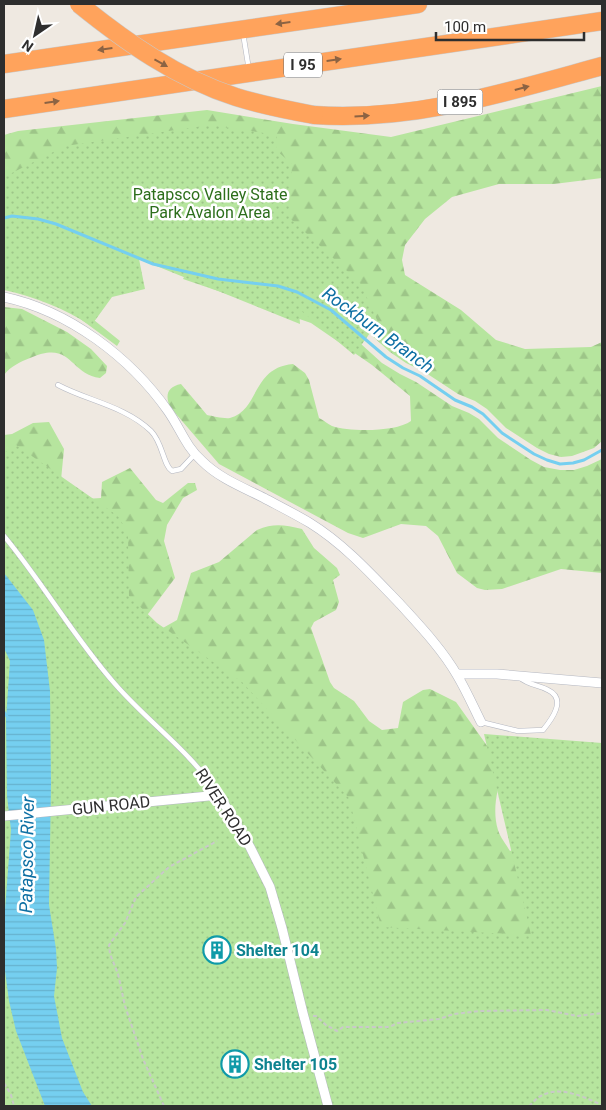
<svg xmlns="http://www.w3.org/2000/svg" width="606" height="1110" font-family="Roboto,sans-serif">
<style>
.forest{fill:url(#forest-firs)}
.park{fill:url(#park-dots)}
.water{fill:url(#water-rules)}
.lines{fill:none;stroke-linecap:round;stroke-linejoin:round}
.stream{stroke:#75cff0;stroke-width:3}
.service-casing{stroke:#b4b7c1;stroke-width:5.5}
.minor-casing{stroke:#b4b7c1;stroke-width:10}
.motorway-casing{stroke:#c9c9c9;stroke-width:19}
.path{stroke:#c9c9c9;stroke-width:2;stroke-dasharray:4 2.5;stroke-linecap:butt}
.service{stroke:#fff;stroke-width:4.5}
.minor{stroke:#fff;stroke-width:9}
.motorway{stroke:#ffa35c;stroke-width:18}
.motorway-bridge-casing{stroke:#c9c9c9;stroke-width:19;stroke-linecap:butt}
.motorway-bridge{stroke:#ffa35c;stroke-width:18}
.oneway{fill:#8c6343}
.labels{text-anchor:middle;stroke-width:5;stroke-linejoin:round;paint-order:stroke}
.shield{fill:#fff;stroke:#6d6d6d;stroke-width:1}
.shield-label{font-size:15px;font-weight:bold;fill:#2e2e2e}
.park-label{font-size:16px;fill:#2c6e1b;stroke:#fff}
.street-label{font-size:16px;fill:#2e2e2e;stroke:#fff}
.culture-label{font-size:16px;font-weight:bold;fill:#0d838f;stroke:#fff;text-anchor:start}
.water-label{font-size:18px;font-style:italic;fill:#0d6fa3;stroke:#fff}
</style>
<defs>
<pattern id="forest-firs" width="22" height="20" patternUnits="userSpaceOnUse" patternTransform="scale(1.25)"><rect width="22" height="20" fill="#b6e59e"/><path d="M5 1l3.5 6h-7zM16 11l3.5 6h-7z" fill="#9dc588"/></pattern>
<pattern id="park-dots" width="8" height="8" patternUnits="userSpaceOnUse" patternTransform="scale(1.25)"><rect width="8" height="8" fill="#b6e59e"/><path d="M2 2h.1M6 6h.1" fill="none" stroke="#9dc588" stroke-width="1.8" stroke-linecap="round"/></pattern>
<pattern id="water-rules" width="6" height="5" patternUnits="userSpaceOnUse" patternTransform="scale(1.25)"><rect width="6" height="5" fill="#75cff0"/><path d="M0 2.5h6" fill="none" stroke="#66b2ce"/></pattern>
</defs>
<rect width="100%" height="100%" fill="#efe9e1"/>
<g class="forest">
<path d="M602 86V178L554 184H499L452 197 425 219 405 245 402 260 405 275 461 310 496 340 525 349 591 347 602 342V441L594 448 572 456 561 457 549 454 537 448 506 428 487 409 475 401 458 394 423 371 406 363 390 352 349 315 4 211V135L18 131 207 110 293 124 391 137Z"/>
<path d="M4 267 79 308 120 341 117 346 71 312Z"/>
<path d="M184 277 217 286 255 290 340 325 382 363 400 374 416 382 452 406 469 413 479 419 498 438 531 460 544 467 560 470H574L587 466 602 459V573L561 569 502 589 485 590 477 588 457 573 438 536 426 526 401 524 363 538 348 533 219 464 170 407C165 395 167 387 181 384L207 415C213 416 224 419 230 418 260 410 251 368 293 364L305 373 309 380 319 418C323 420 328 424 332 426 350 432 396 432 411 421L410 396 372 365 311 323 183 279Z"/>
<path d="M4 307 22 309 67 332 91 349 107 366 106 373 100 378C69 374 72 339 30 358 20 362 11 366 4 375Z"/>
<path d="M49 422 64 449 61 480 85 499 101 498 102 482 130 468 156 500 163 503 188 483H195L197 490 183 498 167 525 164 541 175 578 142 622 154 633 177 620 191 573 219 562 257 530C274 523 284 525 302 529L314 548 337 568 340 575 333 580 339 602 336 610 314 622 311 628 330 682 334 688 354 701 369 721 382 730 398 728 403 702 423 690 430 689 456 702 500 764 503 771C497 790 492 810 498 830 500 837 506 844 510 851L543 836 602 1106H336L4 532V435L12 434 33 423Z"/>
</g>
<g class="park">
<path d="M210 125 277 135 276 150 292 164 289 218 293 221 360 283 378 322 354 355 299 309 300 324 139 259 145 289 112 297 91 326C64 308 35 297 4 290V177L65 146Z"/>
<path d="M16 445 118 516 128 533 129 596 157 623 242 682 349 798 381 927 531 935 484 734 602 743V1106H4V450L6 452Z"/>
</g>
<path class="water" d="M4 573 33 610 44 640 50 691 51 784 49 905 56 949 57 968 54 996 62 1038 83 1092 92 1106H45L16 1031 9 1001 5 971 4 923 11 830 7 796 6 719 10 661 4 648Z"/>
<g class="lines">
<g class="stream">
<path d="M4 218 12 216 38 219 56 224 153 264 218 279 278 286 297 292 331 310 386 357 403 368 420 376 455 400 472 407 483 414 502 433 534 454 547 460 560 464 573 463 584 460 602 450"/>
<path d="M4 712 8 718"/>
</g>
<g class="service-casing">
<g id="service">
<path d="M243 33 249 70"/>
<path d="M58 385C88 401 125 406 151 431 163 443 163 465 172 471L181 469 195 454"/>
<path d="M4 536C43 583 75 639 115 684 150 724 189 750 219 795"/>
<path d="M481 722 518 731 543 730C552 719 567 699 548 690 537 684 530 686 519 677"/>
</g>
</g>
<g class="minor-casing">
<g id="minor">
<path d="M4 297C69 311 130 357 168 411 180 428 186 447 202 461 219 478 242 487 264 498 279 506 295 514 310 523 344 544 372 575 400 604 420 626 442 649 457 675 466 690 473 706 481 722"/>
<path d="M457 674H497L602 683"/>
<path d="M4 816 219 795 250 847 270 887 282 928 303 1013 328 1106"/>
</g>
</g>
<g class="motorway-casing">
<g id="motorway">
<path d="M4 64 418 4"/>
<path d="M4 109 602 21"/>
<path d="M314 115C413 122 507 92 602 66"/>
</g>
</g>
<g class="path">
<path d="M313 1016H316L326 1025 337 1031 343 1027H389L398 1023 439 1019 454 1014 479 1011 547 1010 577 1016 602 1013"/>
<path d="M4 1083 11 1095 14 1106"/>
<path d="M164 1106 143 1059 125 1006 118 974 110 954 109 945 125 923 136 897 169 867 217 841"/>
<path d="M529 1106C533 1103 536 1098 541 1096 560 1085 584 1097 602 1105"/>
</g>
<use href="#service" class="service"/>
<use href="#minor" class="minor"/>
<use href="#motorway" class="motorway"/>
<g class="motorway-bridge-casing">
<path id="motorway-bridge" d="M79 4C126 42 177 78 236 97 261 105 287 110 314 115"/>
</g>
<use href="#motorway-bridge" class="motorway-bridge"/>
</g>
<defs><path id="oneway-solid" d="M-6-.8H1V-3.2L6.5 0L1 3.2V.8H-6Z" transform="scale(1.25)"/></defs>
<g class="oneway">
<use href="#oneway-solid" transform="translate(283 23) rotate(172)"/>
<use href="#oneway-solid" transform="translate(105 49) rotate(172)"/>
<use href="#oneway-solid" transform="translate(334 60) rotate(-8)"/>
<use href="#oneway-solid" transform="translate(161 63) rotate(29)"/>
<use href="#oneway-solid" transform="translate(522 88) rotate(-15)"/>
<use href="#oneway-solid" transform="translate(52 102) rotate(-8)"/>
<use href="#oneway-solid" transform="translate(362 116) rotate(-3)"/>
</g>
<defs>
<g id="building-ring" transform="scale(1.4375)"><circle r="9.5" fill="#fff" stroke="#0f9aa8" stroke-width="1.5"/><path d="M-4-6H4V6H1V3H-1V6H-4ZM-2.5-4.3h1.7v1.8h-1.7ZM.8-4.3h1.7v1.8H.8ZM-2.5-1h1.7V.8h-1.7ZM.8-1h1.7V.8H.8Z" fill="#0f9aa8"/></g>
</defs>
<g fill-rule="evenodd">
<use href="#building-ring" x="217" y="950"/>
<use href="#building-ring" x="235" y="1064"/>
</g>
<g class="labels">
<g class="shield">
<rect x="284" y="52.5" width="38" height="25" rx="4"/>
<rect x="437.5" y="89.5" width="45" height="25" rx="4"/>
</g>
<g class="shield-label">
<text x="303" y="70">I 95</text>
<text x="460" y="107">I 895</text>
</g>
<g class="park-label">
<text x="210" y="200">Patapsco Valley State<tspan x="210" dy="18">Park Avalon Area</tspan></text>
</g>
<g class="street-label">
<text transform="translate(111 805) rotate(-6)" y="6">GUN ROAD</text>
<text transform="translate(224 807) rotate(57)" y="6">RIVER ROAD</text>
</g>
<g class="culture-label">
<text x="236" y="956">Shelter 104</text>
<text x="254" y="1070">Shelter 105</text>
</g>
<g class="water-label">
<text transform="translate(378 330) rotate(36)" y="6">Rockburn Branch</text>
<text transform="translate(27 855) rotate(-89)" y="6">Patapsco River</text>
</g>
</g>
<rect width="606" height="1110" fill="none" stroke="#2e2e2e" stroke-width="10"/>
<g transform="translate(35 35) rotate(214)" stroke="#ffffff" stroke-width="4" paint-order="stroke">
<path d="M0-4L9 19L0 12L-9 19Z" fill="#2e2e2e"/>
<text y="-8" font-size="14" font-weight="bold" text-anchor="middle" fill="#2e2e2e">N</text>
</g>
<path d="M436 32v8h148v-8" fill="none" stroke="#2e2e2e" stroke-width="2.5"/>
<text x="444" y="32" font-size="15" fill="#2e2e2e" stroke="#ffffff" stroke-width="4" paint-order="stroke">100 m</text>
</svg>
